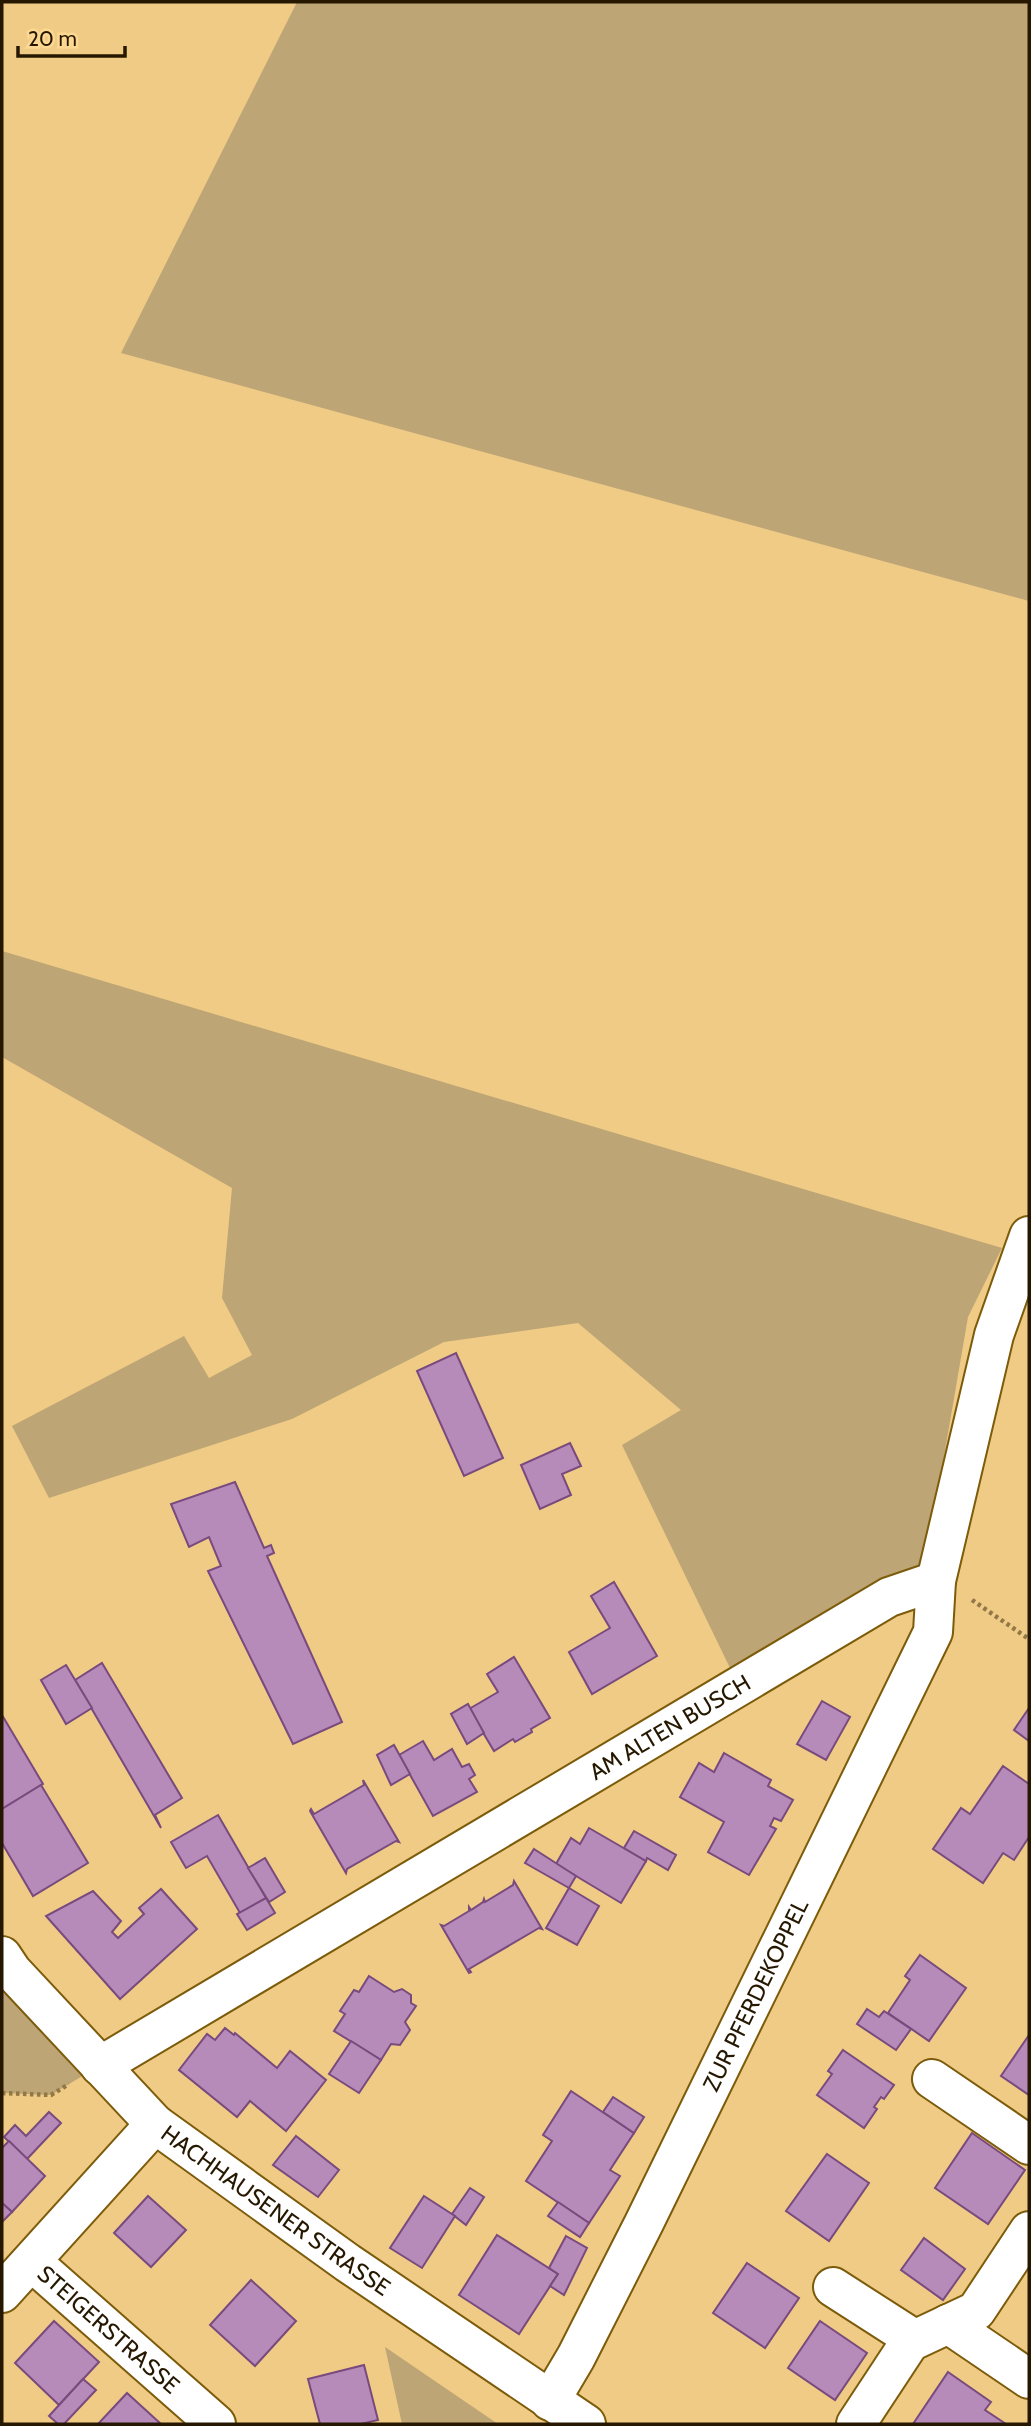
<svg xmlns="http://www.w3.org/2000/svg" width="1031" height="2426" font-family="Cabin,sans-serif">
<style>
.green{fill:#bda575}
.building{fill:#b68bba;stroke:#784a7d;stroke-width:2}
.lines{fill:none;stroke-linecap:round;stroke-linejoin:round}
.minor-casing{stroke:#7c5b0a;stroke-width:42}
.path{stroke:#927847;stroke-width:4.5;stroke-dasharray:3.5 3.5;stroke-linecap:butt}
.minor{stroke:#fff;stroke-width:38}
.labels{text-anchor:middle;stroke-width:5;stroke-linejoin:round;paint-order:stroke}
.street-label{font-size:23px;fill:#261800;stroke:#fdd892}
</style>
<rect width="100%" height="100%" fill="#efcb85"/>
<g class="green">
<path d="M297 2H1029V601L121 353Z"/>
<path d="M2 951 1002 1248 968 1317 926 1561 731 1670 622 1445 681 1410 578 1323 444 1342 292 1419 49 1498 12 1426 184 1336 209 1378 252 1355 222 1298 232 1188 2 1057Z"/>
<path d="M2 1984 84 2075 51 2095 2 2093Z"/>
<path d="M385 2347 498 2424H499H402Z"/>
</g>
<g class="building">
<path d="M456 1353 503 1458 464 1476 417 1371Z"/>
<path d="M570 1443 581 1466 562 1474 571 1495 540 1509 521 1465Z"/>
<path d="M235 1482 264 1548 271 1545 274 1553 267 1556 342 1722 293 1744 208 1571 221 1566 209 1537 189 1547 171 1504Z"/>
<path d="M614 1582 657 1656 592 1694 569 1652 610 1628 591 1596Z"/>
<path d="M514 1657 550 1718 531 1729 532 1732 515 1742 513 1739 494 1751 469 1709 498 1692 487 1674Z"/>
<path d="M102 1663 182 1798 155 1815 161 1828 75 1680Z"/>
<path d="M66 1665 92 1708 66 1724 41 1680Z"/>
<path d="M822 1701 850 1717 826 1760 797 1744Z"/>
<path d="M468 1704 484 1733 467 1744 451 1714Z"/>
<path d="M1029 1708V1741L1014 1730Z"/>
<path d="M2 1715 43 1784 2 1809Z"/>
<path d="M423 1741 434 1760 452 1749 462 1767 469 1764 475 1775 469 1779 477 1792 433 1816 399 1755Z"/>
<path d="M394 1745 410 1774 391 1785 377 1755Z"/>
<path d="M724 1753 771 1780 768 1786 793 1800 781 1821 774 1818 770 1826 776 1829 749 1875 708 1852 724 1822 680 1797 699 1763 714 1772Z"/>
<path d="M1003 1766 1029 1784V1837L1014 1860 1003 1853 983 1883 933 1849 961 1808 970 1814Z"/>
<path d="M363 1780 399 1842 396 1841 347 1869 346 1873 310 1811 311 1809 314 1814 364 1785Z"/>
<path d="M41 1785 88 1863 33 1896 2 1843V1809Z"/>
<path d="M218 1815 266 1898 240 1913 207 1856 186 1868 171 1842Z"/>
<path d="M589 1828 646 1861 621 1903 556 1864 571 1838 580 1844Z"/>
<path d="M634 1831 676 1855 668 1870 647 1858 646 1861 624 1848Z"/>
<path d="M534 1849 576 1876 569 1888 525 1863Z"/>
<path d="M265 1858 285 1892 269 1902 248 1868Z"/>
<path d="M514 1881 542 1929 539 1928 469 1969 471 1972 469 1973 441 1925 444 1926 469 1911V1907L471 1910 483 1902 484 1899 485 1902 513 1885Z"/>
<path d="M569 1888 599 1906 577 1945 546 1928Z"/>
<path d="M161 1889 197 1929 120 1999 46 1916 93 1891 121 1921 112 1932 118 1938 144 1914 139 1908Z"/>
<path d="M266 1898 275 1913 247 1930 237 1914Z"/>
<path d="M920 1955 966 1988 929 2041 888 2013 910 1980 905 1976Z"/>
<path d="M369 1976 394 1992 402 1989 411 1995V2003L416 2006 405 2022 410 2030 400 2045 391 2044 381 2060 334 2031 345 2014 340 2011 354 1990 359 1992Z"/>
<path d="M867 2009 879 2017 884 2011 911 2029 896 2050 857 2024Z"/>
<path d="M225 2028 234 2035 235 2033 277 2068 290 2051 326 2080 286 2131 250 2101 237 2117 179 2070 207 2034 215 2040Z"/>
<path d="M1029 2035V2095L1001 2076Z"/>
<path d="M351 2041 381 2060 359 2093 329 2074Z"/>
<path d="M843 2050 894 2085 884 2099 881 2097 874 2107 877 2109 864 2128 817 2095 832 2074 828 2071Z"/>
<path d="M571 2091 634 2133 610 2170 620 2176 589 2223 526 2181 552 2141 543 2135Z"/>
<path d="M613 2097 644 2117 634 2133 603 2112Z"/>
<path d="M49 2112 61 2123 27 2159 4 2137 15 2125 26 2136Z"/>
<path d="M972 2133 1025 2170 988 2224 935 2188Z"/>
<path d="M296 2136 339 2170 318 2197 273 2165Z"/>
<path d="M9 2141 45 2176 12 2212 2 2203V2148Z"/>
<path d="M827 2154 869 2183 829 2241 786 2211Z"/>
<path d="M470 2188 484 2197 466 2225 452 2214Z"/>
<path d="M148 2196 186 2230 151 2267 114 2233Z"/>
<path d="M424 2196 455 2216 422 2268 390 2248Z"/>
<path d="M558 2202 589 2223 580 2237 548 2216Z"/>
<path d="M2 2203 12 2212 2 2222Z"/>
<path d="M497 2235 558 2274 519 2334 459 2295Z"/>
<path d="M566 2236 587 2248 564 2295 550 2286 558 2274 549 2268Z"/>
<path d="M924 2238 965 2269 943 2300 901 2270Z"/>
<path d="M747 2263 799 2298 765 2348 713 2313Z"/>
<path d="M251 2280 296 2321 255 2366 210 2325Z"/>
<path d="M54 2321 99 2362 59 2405 15 2363Z"/>
<path d="M820 2321 867 2353 835 2400 788 2368Z"/>
<path d="M364 2365 378 2420 361 2424H320L308 2379Z"/>
<path d="M948 2372 991 2402 985 2410 1006 2424H913Z"/>
<path d="M83 2379 96 2390 64 2424H58L49 2416Z"/>
<path d="M127 2393 161 2424H98Z"/>
</g>
<g class="lines">
<g class="minor-casing">
<g id="minor">
<path id="s1" d="M2 1956 12 1971 155 2124 348 2263 586 2424"/>
<path id="s2" d="M100 2066 889 1597 936 1581"/>
<path d="M932 2079 1029 2145"/>
<path id="s3" d="M32 2262 216 2424"/>
<path d="M833 2287 914 2339"/>
<path d="M2 2293 155 2124"/>
<path d="M948 2324 1029 2379"/>
<path id="s4" d="M550 2401 576 2357 644 2223 933 1632 936 1581 994 1335 1029 1236"/>
<path d="M856 2424 910 2342 976 2311 1029 2231"/>
</g>
</g>
<g class="path">
<path d="M972 1600 1029 1639"/>
<path d="M2 2093 51 2095 69 2084"/>
</g>
<use href="#minor" class="minor"/>
</g>
<g class="labels">
<g class="street-label">
<text dy="8" stroke="none"><textPath href="#s2" startOffset="663">AM ALTEN BUSCH</textPath></text>
<text dy="8" stroke="none"><textPath href="#s4" startOffset="455">ZUR PFERDEKOPPEL</textPath></text>
<text dy="8" stroke="none"><textPath href="#s1" startOffset="376">HACHHAUSENER STRASSE</textPath></text>
<text dy="8" stroke="none"><textPath href="#s3" startOffset="102">STEIGERSTRASSE</textPath></text>
</g>
</g>
<rect width="1031" height="2426" fill="none" stroke="#261800" stroke-width="7"/>
<path d="M18 46v10h107v-10" fill="none" stroke="#261800" stroke-width="3.5"/>
<text x="28" y="46" font-size="21" fill="#261800" stroke="#fdd892" stroke-width="5" paint-order="stroke">20 m</text>
</svg>
